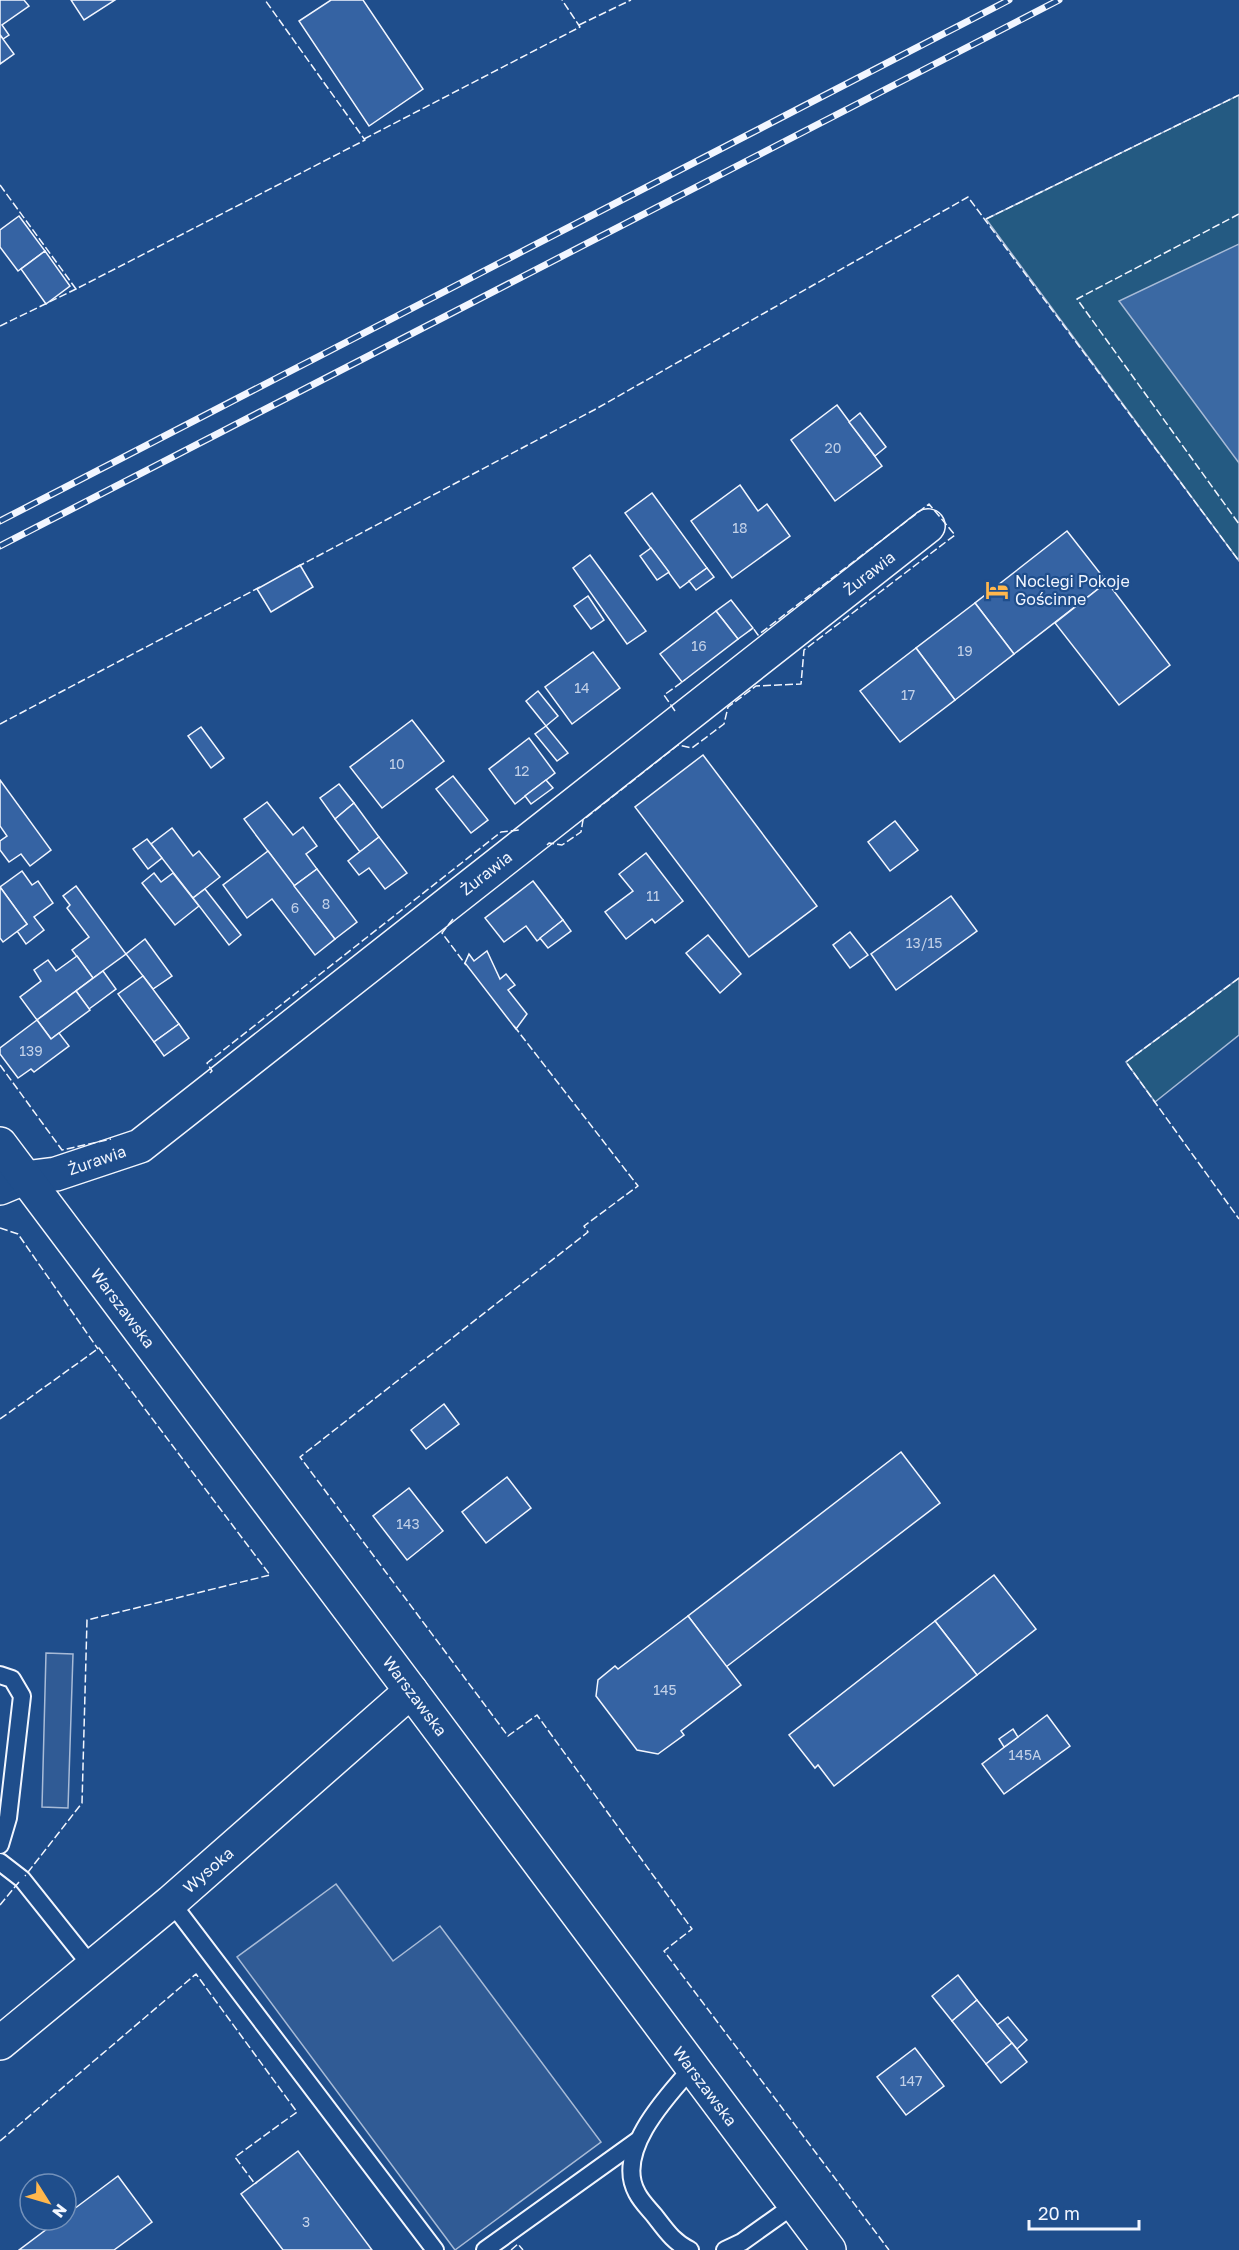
<svg xmlns="http://www.w3.org/2000/svg" width="1239" height="2250" font-family="'Golos Text',sans-serif">
<style>
.green{fill:#245a82;stroke:#a8bbd7;stroke-width:1.5}
.parking{fill:#305b95;stroke:#a8bbd7;stroke-width:1.5}
.water{fill:#3b69a3;stroke:#a8bbd7;stroke-width:1.5}
.building{fill:#3563a3;stroke:#f2f6ff;stroke-width:1.5}
.lines{fill:none;stroke-linecap:round;stroke-linejoin:round}
.lane-casing{stroke:#f2f6ff;stroke-width:20}
.street-casing{stroke:#f2f6ff;stroke-width:36}
.secondary-casing{stroke:#f2f6ff;stroke-width:36}
.primary-casing{stroke:#f2f6ff;stroke-width:36}
.lane{stroke:#1f4e8c;stroke-width:16}
.street{stroke:#1f4e8c;stroke-width:33}
.secondary{stroke:#1f4e8c;stroke-width:33}
.primary{stroke:#1f4e8c;stroke-width:33}
.rail-casing{stroke:#f2f6ff;stroke-width:7}
.rail{stroke:#1f4e8c;stroke-width:4.5;stroke-dasharray:14;stroke-linecap:butt}
.fence{stroke:#f2f6ff;stroke-width:1.5;stroke-dasharray:8 3;stroke-linecap:butt}
.labels{text-anchor:middle;stroke-width:4.5;stroke-linejoin:round;paint-order:stroke}
.number-label{font-size:14px;fill:#c3d1e8}
.street-label{font-size:16px;fill:#f2f6ff;stroke:#1f4e8c}
.poi-label{font-size:16px;fill:#f2f6ff;stroke:#1f4e8c;text-anchor:start}
</style>
<rect width="100%" height="100%" fill="#1f4e8c"/>
<g class="green">
<path d="M1239 95V561L986 219Z"/>
<path d="M1239 978V1035L1155 1102 1126 1062Z"/>
</g>
<g class="parking">
<path d="M46 1653 73 1654 68 1808 42 1807Z"/>
<path d="M336 1884 393 1961 440 1926 601 2142 455 2250 237 1957Z"/>
</g>
<path class="water" d="M1239 244V463L1119 301Z"/>
<g class="building">
<path d="M0 0H24L29 6 2 25 9 35 3 39 0 35Z"/>
<path d="M71 0H115L84 20Z"/>
<path d="M331 0H363L423 89 369 126 299 21Z"/>
<path d="M0 35 14 54 0 64Z"/>
<path d="M19 216 45 251 18 271 0 247V230Z"/>
<path d="M45 251 70 286 46 304 21 269Z"/>
<path d="M837 405 882 466 835 501 791 440Z"/>
<path d="M860 413 886 447 875 456 849 422Z"/>
<path d="M740 485 758 511 767 504 790 536 732 578 691 521Z"/>
<path d="M652 493 707 568 680 588 625 513Z"/>
<path d="M1067 531 1107 582 1014 654 975 603Z"/>
<path d="M651 548 669 572 657 580 640 556Z"/>
<path d="M590 555 646 631 627 644 573 568Z"/>
<path d="M300 565 313 587 271 612 257 589Z"/>
<path d="M707 568 714 577 696 590 689 581Z"/>
<path d="M1107 582 1170 665 1119 705 1055 623Z"/>
<path d="M588 596 604 620 591 629 574 606Z"/>
<path d="M731 600 753 628 738 639 716 611Z"/>
<path d="M975 603 1014 654 955 700 916 648Z"/>
<path d="M716 611 738 639 682 682 660 654Z"/>
<path d="M916 648 955 700 900 742 860 691Z"/>
<path d="M593 652 620 688 572 724 545 687Z"/>
<path d="M538 691 558 716 546 726 526 701Z"/>
<path d="M412 720 444 761 382 808 350 767Z"/>
<path d="M546 726 568 753 557 761 535 734Z"/>
<path d="M201 727 224 758 211 768 188 736Z"/>
<path d="M529 738 555 773 515 804 489 769Z"/>
<path d="M703 755 817 906 749 957 635 807Z"/>
<path d="M453 776 488 820 471 833 436 789Z"/>
<path d="M0 780 51 850 30 866 21 854 9 862 0 850V841L7 836 0 826Z"/>
<path d="M546 780 553 788 531 804 525 796Z"/>
<path d="M339 784 354 803 335 819 320 798Z"/>
<path d="M267 802 293 835 303 827 317 846 306 854 317 869 294 886 244 819Z"/>
<path d="M354 803 379 837 360 852 335 819Z"/>
<path d="M895 821 918 850 890 871 868 842Z"/>
<path d="M172 828 193 856 199 851 220 877 193 898 151 844Z"/>
<path d="M379 837 407 873 385 889 369 868 359 875 348 861Z"/>
<path d="M147 839 162 858 148 869 133 849Z"/>
<path d="M268 851 335 939 315 955 272 899 247 918 223 885Z"/>
<path d="M646 853 683 901 655 923 652 919 626 939 605 912 633 891 619 874Z"/>
<path d="M317 869 357 922 335 939 294 886Z"/>
<path d="M22 871 32 885 38 881 53 903 34 917 44 930 26 944 17 931 27 924 0 887Z"/>
<path d="M154 873 161 882 173 873 199 906 175 925 142 883Z"/>
<path d="M533 881 563 920 537 941 526 926 504 942 485 918Z"/>
<path d="M76 886 126 954 93 978 72 950 89 937 67 908 70 905 63 896Z"/>
<path d="M0 887 27 924 3 942 0 938Z"/>
<path d="M205 889 241 935 229 945 193 898Z"/>
<path d="M951 896 977 931 896 990 871 954Z"/>
<path d="M563 920 571 931 548 948 540 938Z"/>
<path d="M850 932 868 955 850 968 833 945Z"/>
<path d="M708 935 741 974 720 993 686 953Z"/>
<path d="M145 939 172 976 153 989 126 954Z"/>
<path d="M487 951 500 979 506 974 515 985 508 990 527 1014 516 1029 465 963 469 954 474 961Z"/>
<path d="M77 956 93 978 37 1020 20 997 41 981 34 970 48 960 56 971Z"/>
<path d="M103 971 116 989 89 1009 76 991Z"/>
<path d="M143 976 179 1024 154 1042 118 994Z"/>
<path d="M76 991 90 1010 51 1039 37 1020Z"/>
<path d="M37 1020 51 1039 59 1033 69 1046 34 1072 31 1069 18 1078 0 1054V1048Z"/>
<path d="M179 1024 189 1038 164 1056 154 1042Z"/>
<path d="M444 1404 459 1424 426 1449 411 1430Z"/>
<path d="M901 1452 940 1503 726 1667 688 1616Z"/>
<path d="M507 1477 531 1508 486 1543 462 1512Z"/>
<path d="M409 1488 443 1531 407 1560 373 1516Z"/>
<path d="M994 1575 1036 1629 977 1675 935 1621Z"/>
<path d="M688 1616 741 1685 681 1731 684 1735 658 1754 637 1750 596 1696 598 1680 615 1666 618 1669Z"/>
<path d="M935 1621 977 1675 834 1786 818 1765 815 1768 789 1735Z"/>
<path d="M1047 1715 1070 1746 1004 1794 982 1764Z"/>
<path d="M1013 1729 1018 1737 1004 1747 999 1739Z"/>
<path d="M958 1975 977 2000 952 2021 932 1996Z"/>
<path d="M977 2000 1012 2043 986 2064 952 2021Z"/>
<path d="M1008 2017 1027 2040 1017 2049 997 2025Z"/>
<path d="M1012 2043 1027 2062 1001 2083 986 2064Z"/>
<path d="M915 2048 944 2086 906 2115 877 2077Z"/>
<path d="M298 2151 372 2250H283L241 2194Z"/>
<path d="M118 2176 152 2222 114 2250H19L59 2220H66V2215Z"/>
</g>
<g class="lines">
<g class="lane-casing">
<g id="lane">
<path d="M0 1675 12 1679 22 1696 8 1818 0 1845"/>
<path d="M0 1862 22 1879 93 1968"/>
<path d="M171 1902 435 2250"/>
<path d="M485 2250 637 2141"/>
<path d="M690 2250C673 2242 665 2229 654 2215 648 2208 641 2201 637 2193 614 2152 667 2096 692 2068"/>
<path d="M725 2250 742 2242 794 2205"/>
</g>
</g>
<g class="street-casing">
<path id="street" d="M0 1188 24 1178 56 1174 140 1146 928 526"/>
</g>
<g class="secondary-casing">
<path id="secondary" d="M0 1144 411 1691"/>
</g>
<g class="primary-casing">
<path id="primary" d="M0 2043 171 1902 411 1691 829 2250"/>
</g>
<use href="#lane" class="lane"/>
<use href="#street" class="street"/>
<use href="#secondary" class="secondary"/>
<use href="#primary" class="primary"/>
<g class="rail-casing">
<g id="rail">
<path d="M0 521 1009 0"/>
<path d="M0 546 1059 0"/>
</g>
</g>
<use href="#rail" class="rail"/>
<g class="fence">
<path d="M579 25 631 0"/>
<path d="M364 139 580 27 562 0"/>
<path d="M0 185 76 289 365 140 265 0"/>
<path d="M1239 214 1077 299 1239 524"/>
<path d="M986 219 1239 95"/>
<path d="M0 326 76 289 75 287"/>
<path d="M297 567 594 410 968 197 1239 561"/>
<path d="M675 711 664 695 685 680"/>
<path d="M0 724 260 587"/>
<path d="M547 845 549 843 562 845 581 832 583 820 678 745 692 748 724 724 728 707 756 686 801 684 804 650 955 535 929 504 758 635 753 628 749 631"/>
<path d="M453 919 442 933 466 965"/>
<path d="M1239 978 1126 1062 1239 1219"/>
<path d="M514 1026 638 1186 584 1226 588 1232 300 1457 508 1736 537 1715 692 1929 664 1951 889 2250"/>
<path d="M0 1065 62 1150 111 1139"/>
<path d="M210 1073 212 1071 207 1063 501 832 519 830"/>
<path d="M0 1228 18 1234 98 1349"/>
<path d="M0 1419 99 1348 270 1575 87 1620 82 1803 25 1876"/>
<path d="M0 1905 19 1882"/>
<path d="M0 2141 196 1974 297 2112 235 2157 255 2184 257 2182"/>
<path d="M511 2250 518 2244 523 2250"/>
</g>
</g>
<defs>
<g id="hotel-bare" transform="scale(1.8)"><path d="M-6-4.5h1.5V1H6V5H4.5V3h-9V5H-6ZM-4 0a1.8 1.8 0 1 1 3.6 0ZM.5 0V-2.5h3Q6-2.5 6 0Z" fill="#ffb74d" stroke="#1f4e8c" stroke-width="2.5" paint-order="stroke"/></g>
</defs>
<g fill-rule="evenodd">
<use href="#hotel-bare" x="997" y="590"/>
</g>
<g class="labels">
<g class="number-label">
<text x="833" y="453">20</text>
<text x="740" y="533">18</text>
<text x="699" y="651">16</text>
<text x="965" y="656">19</text>
<text x="582" y="693">14</text>
<text x="908" y="700">17</text>
<text x="397" y="769">10</text>
<text x="522" y="776">12</text>
<text x="653" y="901">11</text>
<text x="326" y="909">8</text>
<text x="295" y="913">6</text>
<text x="924" y="948">13/15</text>
<text x="31" y="1056">139</text>
<text x="408" y="1529">143</text>
<text x="665" y="1695">145</text>
<text x="1025" y="1760">145A</text>
<text x="911" y="2086">147</text>
<text x="306" y="2227">3</text>
</g>
<g class="street-label">
<text transform="translate(869 573) rotate(-38)" y="6">Żurawia</text>
<text transform="translate(486 873) rotate(-38)" y="6">Żurawia</text>
<text transform="translate(97 1160) rotate(-19)" y="6">Żurawia</text>
<text transform="translate(123 1308) rotate(53)" y="6">Warszawska</text>
<text transform="translate(415 1696) rotate(53)" y="6">Warszawska</text>
<text transform="translate(208 1870) rotate(-41)" y="6">Wysoka</text>
<text transform="translate(705 2086) rotate(53)" y="6">Warszawska</text>
</g>
<g class="poi-label">
<text x="1015" y="587">Noclegi Pokoje<tspan x="1015" dy="18">Gościnne</tspan></text>
</g>
</g>
<g transform="translate(48 2202) rotate(127)"><circle r="28" fill="#1f4e8c" stroke="#7391ba" stroke-width="1.5"/>
<path d="M0-4.5L10 22L0 15L-10 22Z" fill="#ffb74d"/>
<text y="-9" font-size="16" font-weight="bold" text-anchor="middle" fill="#f2f6ff">N</text>
</g>
<path d="M1029 2220v9h110v-9" fill="none" stroke="#f2f6ff" stroke-width="3"/>
<text x="1038" y="2220" font-size="18" fill="#f2f6ff" stroke="#1f4e8c" stroke-width="4.5" paint-order="stroke">20 m</text>
</svg>
